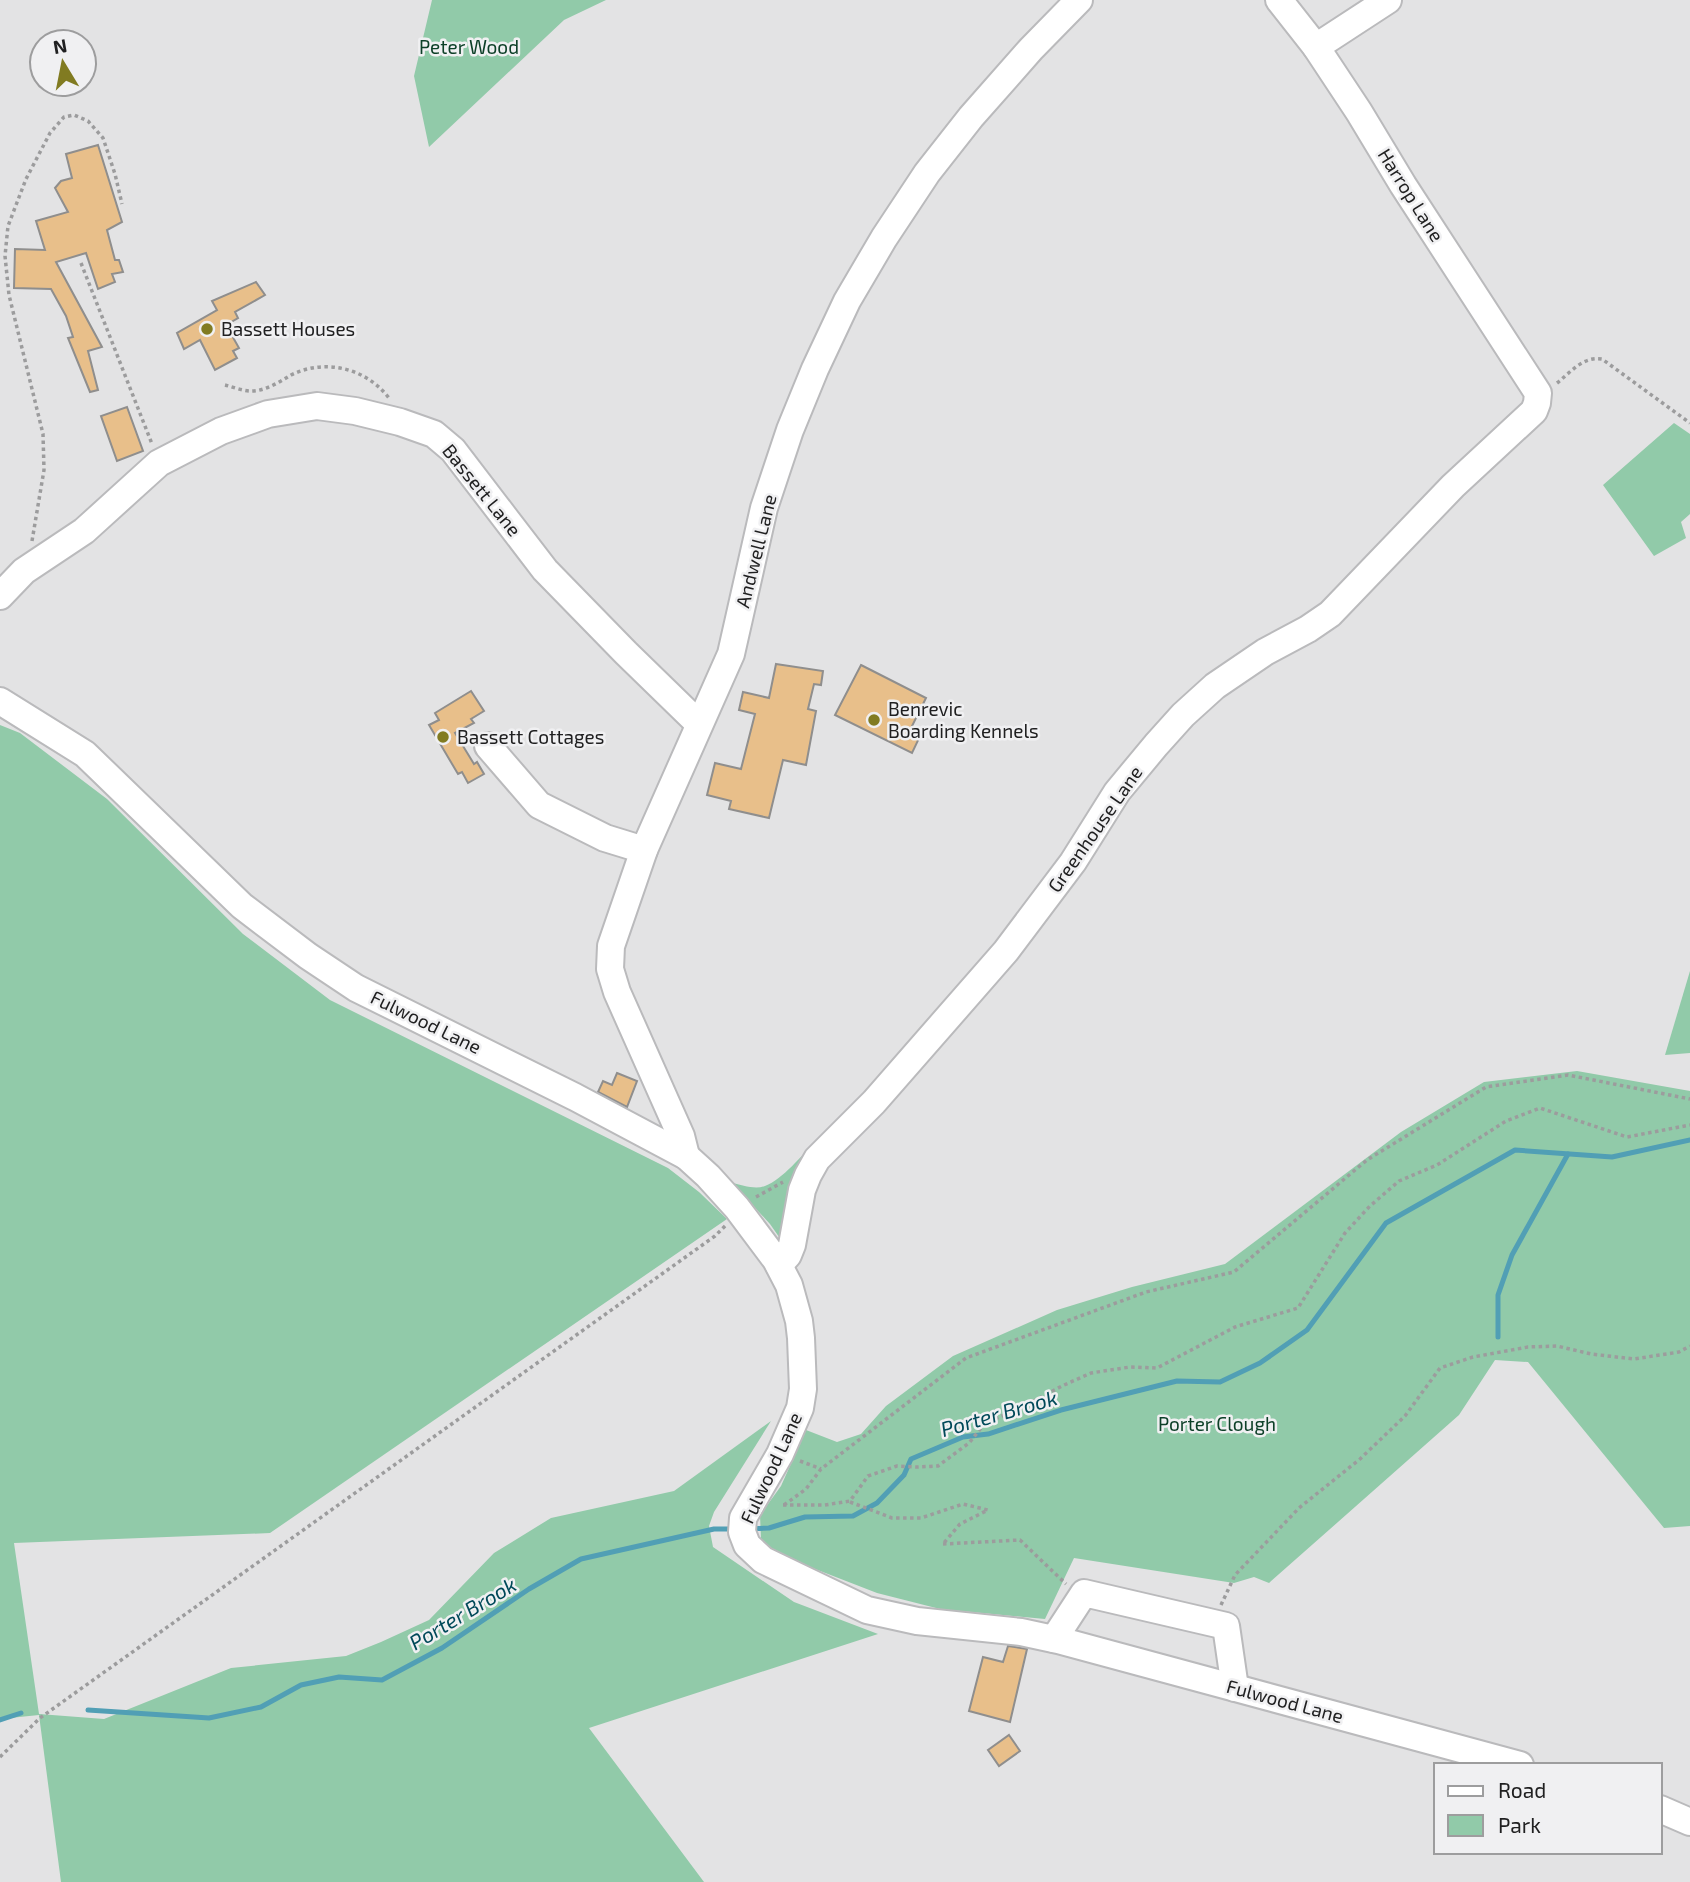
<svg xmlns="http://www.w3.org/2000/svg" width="1690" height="1882" font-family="'Exo 2',sans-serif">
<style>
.green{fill:#91caa9}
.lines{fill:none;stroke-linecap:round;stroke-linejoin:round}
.stream{stroke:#519fb5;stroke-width:5}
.building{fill:#e8bf8a;stroke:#8f8e8d;stroke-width:2}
.minor-casing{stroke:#bababc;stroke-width:30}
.path{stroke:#9c9c9d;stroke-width:3.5;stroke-dasharray:3.5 3.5;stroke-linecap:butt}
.minor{stroke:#fff;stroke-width:26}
.poi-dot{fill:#817b21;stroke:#f0f0f2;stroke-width:2.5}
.labels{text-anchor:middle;stroke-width:5;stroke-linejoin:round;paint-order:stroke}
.park-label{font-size:19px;fill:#0d4028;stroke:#f0f0f2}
.street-label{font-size:19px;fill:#202021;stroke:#f0f0f2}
.poi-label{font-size:19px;fill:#202021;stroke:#f0f0f2;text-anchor:start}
.water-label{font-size:21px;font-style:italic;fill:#004959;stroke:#f0f0f2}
</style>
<rect width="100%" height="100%" fill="#e3e3e4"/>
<g class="green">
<path d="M432 0H606L564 20 429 147 414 76Z"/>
<path d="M1674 423 1690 434V514L1681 522 1686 538 1654 556 1603 485Z"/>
<path d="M0 725 20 733 107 799 243 934 330 1000 668 1168 699 1192 727 1219 270 1533 14 1543 39 1714 104 1719 231 1668 346 1656 381 1642 429 1620 494 1553 551 1518 674 1491 771 1421 714 1512 709 1526 713 1547 794 1602 878 1634 589 1728 704 1882H61L39 1715 0 1719Z"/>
<path d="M1690 971V1053L1665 1055Z"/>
<path d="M1577 1071 1690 1091V1526L1664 1528 1528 1362 1495 1360 1459 1415 1269 1583 1254 1577 1234 1583 1074 1558 1045 1619 940 1609 877 1593 779 1555 761 1539 760 1515 781 1486 806 1430 837 1442 861 1434 886 1406 953 1356 1057 1310 1132 1287 1225 1264 1401 1132 1484 1082Z"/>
<path d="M816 1141 784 1244 770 1224 732 1183C742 1185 755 1190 765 1186 783 1179 802 1155 816 1141Z"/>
</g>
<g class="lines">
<g class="stream">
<path d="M1498 1337V1295L1512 1255 1568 1154"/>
<path d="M749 1529 769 1528 805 1517 853 1516 877 1503 904 1475 911 1459 963 1437 988 1434 1061 1410 1177 1381 1220 1382 1260 1363 1307 1330 1386 1223 1515 1150 1612 1157 1690 1140"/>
<path d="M88 1710 209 1718 261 1707 301 1685 339 1677 382 1680 442 1648 529 1589 581 1559 714 1529H736"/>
<path d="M0 1720 21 1713"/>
</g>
</g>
<g class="building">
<path d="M98 145 122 222 107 230 115 260H119L123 272 112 274 115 282 98 289 86 253 56 262 102 347 88 351 98 390 90 392 68 338 73 337 66 316 51 289 14 288 15 249 45 250 36 221 68 212 55 188 61 181 72 178 66 154Z"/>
<path d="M256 282 265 295 235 312 238 318 226 325 239 348 233 351 237 358 215 370 200 340 184 349 177 333 217 310 212 301Z"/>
<path d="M127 407 143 451 117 461 101 416Z"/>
<path d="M776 664 823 671 821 685 814 684 808 709 816 711 806 765 783 760 769 818 729 809 731 801 707 795 715 763 741 769 755 714 739 710 743 692 769 698Z"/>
<path d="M861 665 926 698 912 726 922 732 912 753 835 715Z"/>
<path d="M471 691 484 711 471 719 474 723 455 733 474 764 477 762 484 774 468 783 462 772 458 774 429 725 439 720 435 713Z"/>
<path d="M617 1073 637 1081 627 1107 598 1092 603 1081 612 1085Z"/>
<path d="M1008 1646 1027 1649 1010 1722 969 1711 983 1657 1003 1662Z"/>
<path d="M1009 1735 1020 1751 999 1766 988 1750Z"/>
</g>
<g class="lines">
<g class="minor-casing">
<g id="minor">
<path d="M1316 47 1388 0"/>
<path d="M0 596 24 571 84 531 159 463 221 431 268 414 317 406 355 411 400 422 434 434 453 450 545 570 626 653 699 724"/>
<path d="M0 701 85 754 242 906 308 956 356 988 575 1097 686 1156 708 1176 737 1208 776 1260 789 1285 799 1321 801 1338 803 1389 800 1408 780 1454 743 1518 742 1532 747 1545 763 1560 867 1610 917 1621 1021 1632 1058 1640 1520 1765"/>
<path d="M488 746 539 805 605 838 644 850"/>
<path d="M686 1156 681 1136 617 992 610 969 611 946 644 850 731 654 764 508 790 430 815 369 847 301 884 238 927 173 971 117 1031 49 1079 0"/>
<path d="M779 1265 788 1255 792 1245 802 1190 808 1175 817 1159 874 1102 1006 951 1073 862 1117 792 1156 745 1183 715 1215 686 1265 652 1308 629 1330 614 1453 486 1534 411 1537 403 1538 393 1403 185 1359 112 1316 47 1279 0"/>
<path d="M1054 1639 1084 1593 1226 1626 1235 1688"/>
<path d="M1660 1809 1690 1822"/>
</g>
</g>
<g class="path">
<path d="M81 263 152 444"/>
<path d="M1557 383C1571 372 1583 356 1602 359L1690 423"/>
<path d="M225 385C233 387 243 391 251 391 266 391 279 382 291 375 325 358 366 368 389 398"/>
<path d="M32 541 44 470 43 434 9 295 5 256 8 226 26 179 50 133 64 117 74 115 88 121 103 138 115 174 122 204"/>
<path d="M756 1197 783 1182"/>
<path d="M800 1461 821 1469"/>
<path d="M850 1502 892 1518H921L963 1504 988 1510 960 1524 943 1544"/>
<path d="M783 1505H825L850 1501 868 1476 897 1466 917 1467 938 1466 969 1443 985 1423 1019 1409 1062 1386 1091 1373 1130 1367 1157 1368 1235 1327 1298 1308 1345 1233 1370 1206 1399 1181 1437 1165 1506 1121 1540 1108 1627 1137 1690 1125"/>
<path d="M784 1505 806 1489 821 1469 966 1358 1146 1292 1234 1272 1367 1160 1486 1087 1568 1075 1690 1099"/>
<path d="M943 1544 1020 1540 1066 1584"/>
<path d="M1221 1605 1235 1575 1299 1508 1360 1459 1405 1416 1440 1368 1473 1357 1528 1347 1557 1346 1591 1354 1634 1359 1679 1352 1690 1346"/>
<path d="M0 1757 40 1718 715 1236 726 1225"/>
</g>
<use href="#minor" class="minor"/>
</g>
<g class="poi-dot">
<circle cx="207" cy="329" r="7"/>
<circle cx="874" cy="720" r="7"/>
<circle cx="443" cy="737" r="7"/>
</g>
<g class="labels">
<g class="park-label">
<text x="469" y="54">Peter Wood</text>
<text x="1217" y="1431">Porter Clough</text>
</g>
<g class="street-label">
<text transform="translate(1411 195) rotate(58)" y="7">Harrop Lane</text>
<text transform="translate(482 490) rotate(51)" y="7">Bassett Lane</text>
<text transform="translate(756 551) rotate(-76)" y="7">Andwell Lane</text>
<text transform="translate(1095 829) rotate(-55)" y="7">Greenhouse Lane</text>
<text transform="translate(426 1022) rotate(26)" y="7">Fulwood Lane</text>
<text transform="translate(771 1468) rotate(-65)" y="7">Fulwood Lane</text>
<text transform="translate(1285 1701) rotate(15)" y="7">Fulwood Lane</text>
</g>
<g class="poi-label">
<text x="221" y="336">Bassett Houses</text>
<text x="888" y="716">Benrevic<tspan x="888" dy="22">Boarding Kennels</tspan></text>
<text x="457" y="744">Bassett Cottages</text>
</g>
<g class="water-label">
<text transform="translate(999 1414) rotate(-16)" y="7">Porter Brook</text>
<text transform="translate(463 1614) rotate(-31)" y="7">Porter Brook</text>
</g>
</g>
<rect x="1434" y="1763" width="228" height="91" fill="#f0f0f2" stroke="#9d9d9e" stroke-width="2"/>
<rect x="1448" y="1786" width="35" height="10" fill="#ffffff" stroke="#9d9d9e" stroke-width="2"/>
<text x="1498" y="1798" font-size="21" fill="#202021">Road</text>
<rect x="1448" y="1815" width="35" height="21" fill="#91caa9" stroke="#9d9d9e" stroke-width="2"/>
<text x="1498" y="1833" font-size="21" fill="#202021">Park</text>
<g transform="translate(63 63) rotate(350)"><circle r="33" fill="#f0f0f2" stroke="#9d9d9e" stroke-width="2"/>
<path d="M0-5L12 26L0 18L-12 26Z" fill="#817b21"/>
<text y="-10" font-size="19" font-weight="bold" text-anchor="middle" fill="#202021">N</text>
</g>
</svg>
